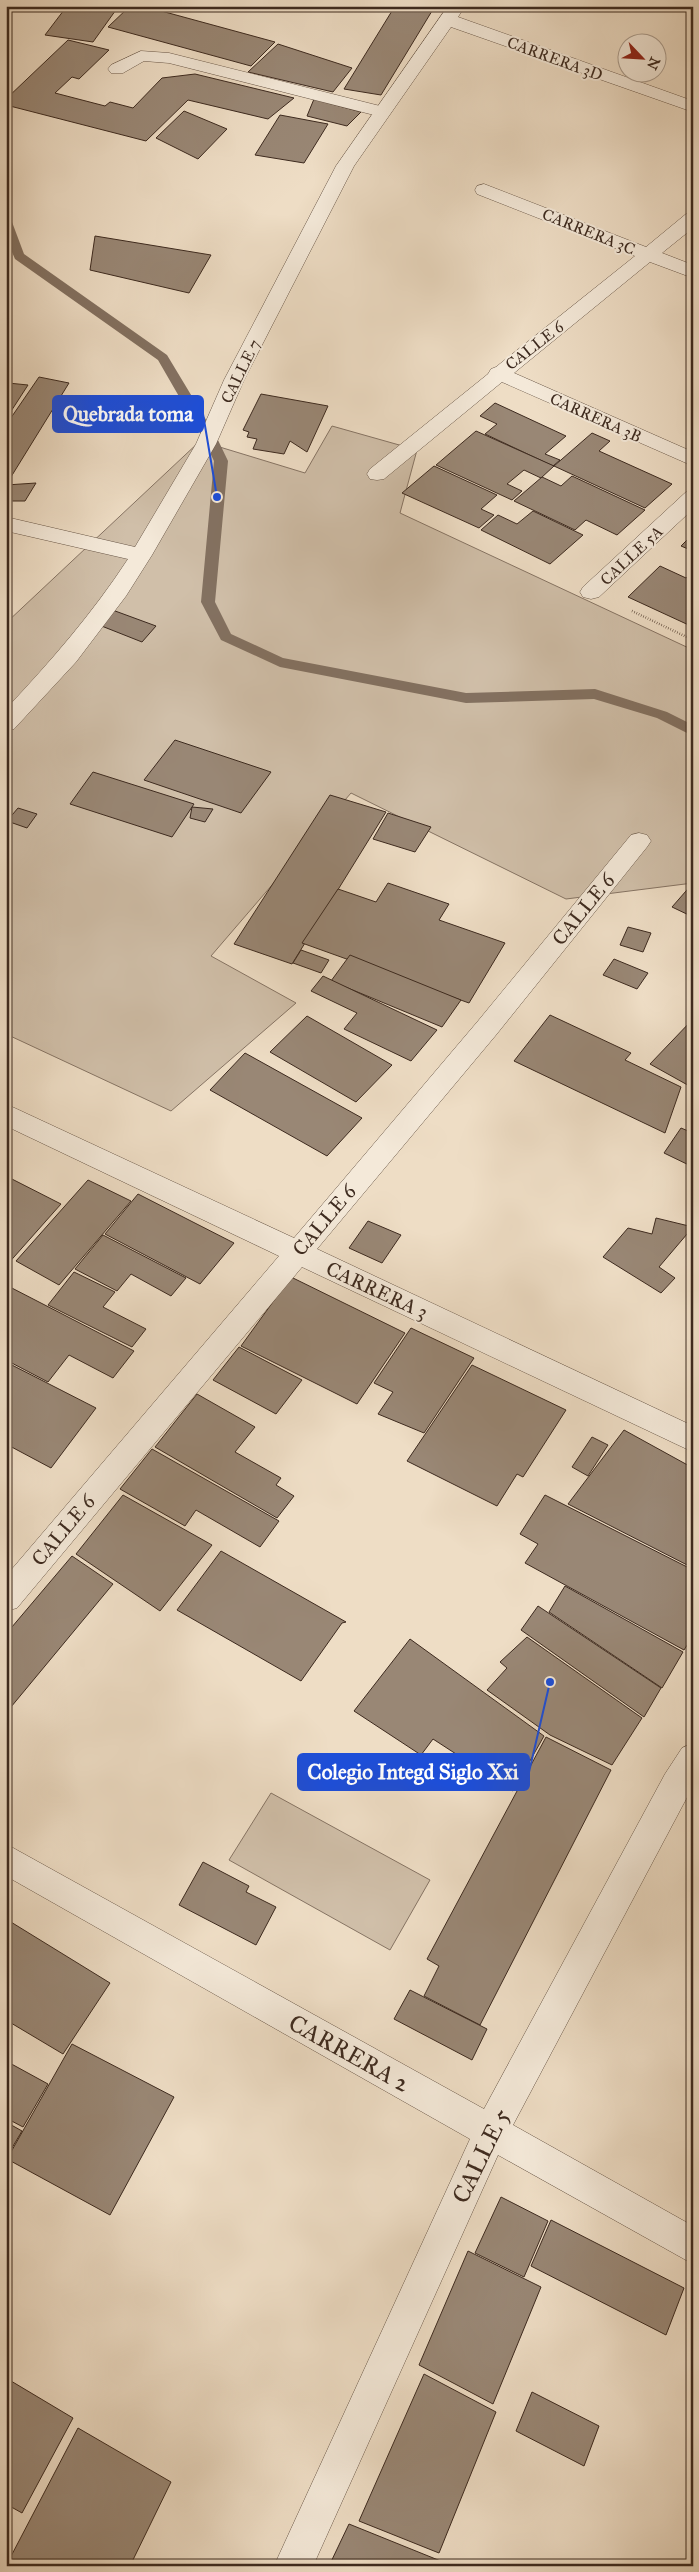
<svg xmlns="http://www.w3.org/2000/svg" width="699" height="2572" font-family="'IM FELL Great Primer',serif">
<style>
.green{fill:#d0bfa9;stroke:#867464}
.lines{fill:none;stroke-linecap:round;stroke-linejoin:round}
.stream{fill:#837161;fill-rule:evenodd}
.building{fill:#998775;stroke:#3d2a1f}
.service-casing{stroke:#695748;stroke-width:1}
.minor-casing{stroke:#695748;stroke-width:1}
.path{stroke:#3d2a1f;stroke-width:2.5;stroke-dasharray:0.5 2;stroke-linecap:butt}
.service{fill:#f4e9d9;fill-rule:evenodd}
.minor{fill:#f4e9d9;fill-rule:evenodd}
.labels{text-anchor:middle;stroke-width:4;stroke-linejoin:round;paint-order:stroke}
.far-street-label{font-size:16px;fill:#3d2a1f;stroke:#f4e9d9}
.street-label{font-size:20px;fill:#3d2a1f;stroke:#f4e9d9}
.near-street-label{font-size:24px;fill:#3d2a1f;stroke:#f4e9d9}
.leader{fill:none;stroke:#1d4ed8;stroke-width:2}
.callout-dot{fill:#1d4ed8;stroke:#f4e9d9;stroke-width:2}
.callout{fill:#1d4ed8;stroke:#1d4ed8;stroke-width:2}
.callout-label{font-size:21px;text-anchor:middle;font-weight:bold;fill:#fff}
</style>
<rect width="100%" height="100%" fill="#eeddc5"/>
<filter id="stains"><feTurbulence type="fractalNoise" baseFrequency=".004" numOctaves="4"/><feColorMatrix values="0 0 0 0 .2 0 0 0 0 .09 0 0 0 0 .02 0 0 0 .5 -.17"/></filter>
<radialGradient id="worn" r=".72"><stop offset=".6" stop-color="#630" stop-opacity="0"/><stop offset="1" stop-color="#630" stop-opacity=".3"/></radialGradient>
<g class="green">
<path d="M332 426 417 450 400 513 693 650V883L566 899 351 793 211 956 296 1003 171 1111 6 1034V623L200 441 305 473Z"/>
<path d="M271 1793 430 1880 390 1950 229 1860Z"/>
</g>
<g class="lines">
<path class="stream" d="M6 218 12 222 24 254 167 355 217 438 228 461 215 602 231 634 283 658 466 693 595 689 667 712 693 725V736L657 718 594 699 466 703 280 667 221 640 201 602 214 461 203 438 158 360 15 259 6 238Z"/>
</g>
<g class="building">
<path d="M67 6H113L118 7 93 42 45 35Z"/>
<path d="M130 6H143L275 42 251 66 108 27Z"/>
<path d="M395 6H435L381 95 344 89Z"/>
<path d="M68 40 109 50 79 79 72 77 55 93 105 106 110 102 133 108 162 78 195 74 294 98 268 119 188 100 146 141 6 105V99Z"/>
<path d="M278 44 352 68 333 92 248 72Z"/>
<path d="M314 99 361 112 347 126 307 116Z"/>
<path d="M184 111 227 129 198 159 156 138Z"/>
<path d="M280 115 328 124 304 163 255 155Z"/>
<path d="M95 236 211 255 189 293 90 270Z"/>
<path d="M39 377 69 383 6 485V425Z"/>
<path d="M8 383 28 385 6 419V385Z"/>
<path d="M261 394 328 406 307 452 290 441 284 454 253 449 257 439 247 437 249 432 243 430Z"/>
<path d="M495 403 566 436 545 454 560 460 553 466 485 434 497 424 480 416Z"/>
<path d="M476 431 554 466 541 478 524 470 507 484 522 491 512 500 436 465Z"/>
<path d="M592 433 610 441 599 451 672 484 645 508 554 466Z"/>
<path d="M434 466 497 495 481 509 494 515 479 528 402 493Z"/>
<path d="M572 476 645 510 617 535 586 520 575 530 514 501 542 477 561 486Z"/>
<path d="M36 483 25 501H6V485Z"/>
<path d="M533 511 583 535 550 564 481 530 498 515 517 524Z"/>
<path d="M693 534V551L681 546Z"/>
<path d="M660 566 686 578 693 572V627L628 597Z"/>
<path d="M107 608 156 626 142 642 94 623Z"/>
<path d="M175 740 271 772 241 813 144 780Z"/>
<path d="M93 772 194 804 172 837 70 804Z"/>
<path d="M330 795 386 812 292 964 234 944Z"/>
<path d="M192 807 213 809 205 822 190 818Z"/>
<path d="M18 808 37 814 27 828 7 821Z"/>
<path d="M388 813 431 827 415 852 373 839Z"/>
<path d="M388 883 449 904 439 920 505 943 469 1003 302 943 338 889 376 902Z"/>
<path d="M693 883V917L672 907Z"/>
<path d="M628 927 651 933 643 952 620 945Z"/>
<path d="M301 950 329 960 321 973 293 963Z"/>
<path d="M350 955 461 1000 442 1027 331 981Z"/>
<path d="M614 959 648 973 637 989 603 975Z"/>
<path d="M323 976 437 1030 411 1061 344 1029 357 1013 311 991Z"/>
<path d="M550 1015 631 1053 625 1060 681 1087 665 1133 514 1061Z"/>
<path d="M307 1016 392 1065 356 1102 270 1052Z"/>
<path d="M693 1019V1088L650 1064Z"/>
<path d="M245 1053 362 1118 327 1156 210 1090Z"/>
<path d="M681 1128 693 1133V1167L664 1153Z"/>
<path d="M6 1176 61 1204 6 1266Z"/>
<path d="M88 1180 131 1201 59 1285 16 1261Z"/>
<path d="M138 1194 234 1243 200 1284 105 1234Z"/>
<path d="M656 1218 693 1227 659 1267 675 1278 661 1293 603 1257 628 1228 652 1234Z"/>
<path d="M368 1221 401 1235 382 1263 349 1248Z"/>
<path d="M103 1235 186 1278 171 1296 131 1274 117 1291 75 1269Z"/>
<path d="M74 1272 115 1292 103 1307 146 1329 132 1347 48 1305Z"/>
<path d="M291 1277 405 1333 357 1404 241 1346Z"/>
<path d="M6 1285 134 1351 113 1378 69 1355 48 1382 6 1360Z"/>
<path d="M411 1328 474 1358 424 1433 378 1414 393 1392 374 1383Z"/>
<path d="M239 1347 302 1380 276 1414 213 1380Z"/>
<path d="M6 1362 96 1408 51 1468 6 1444Z"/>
<path d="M472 1365 566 1410 523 1477 517 1474 497 1506 407 1461Z"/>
<path d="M197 1394 255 1427 235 1452 281 1478 276 1485 294 1496 277 1518 155 1447Z"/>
<path d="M624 1430 693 1468V1568L568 1504Z"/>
<path d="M592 1437 608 1445 588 1476 572 1467Z"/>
<path d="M152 1449 279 1521 260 1547 196 1510 185 1526 120 1489Z"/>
<path d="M123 1495 212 1545 160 1611 76 1554Z"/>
<path d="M545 1495 693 1570V1636L684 1650 525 1563 538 1544 520 1534Z"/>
<path d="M221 1551 346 1622 342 1623 301 1681 177 1610Z"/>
<path d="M72 1556 113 1584 6 1713V1634Z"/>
<path d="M565 1586 683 1652 662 1688 549 1612Z"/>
<path d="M538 1606 661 1688 644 1717 521 1630Z"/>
<path d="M527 1637 642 1718 612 1765 550 1735 487 1690 507 1668 500 1662Z"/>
<path d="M410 1639 544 1736 513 1791 433 1739 421 1755 354 1711Z"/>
<path d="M546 1737 611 1770 480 2025 424 1996 439 1966 427 1959Z"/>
<path d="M203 1862 249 1886 246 1892 276 1907 256 1945 179 1905Z"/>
<path d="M6 1919 110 1983 63 2054 6 2020Z"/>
<path d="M410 1990 487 2029 472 2060 394 2019Z"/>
<path d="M72 2044 174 2097 110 2215 7 2159Z"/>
<path d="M6 2061 48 2084 23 2127 6 2118Z"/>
<path d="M6 2122 22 2131 6 2158Z"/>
<path d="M501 2197 548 2221 524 2277 475 2253Z"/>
<path d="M551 2220 684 2288 666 2335 531 2266Z"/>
<path d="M468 2251 541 2287 493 2404 419 2365Z"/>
<path d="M424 2374 496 2412 439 2553 359 2521Z"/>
<path d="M6 2378 73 2418 22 2513 6 2504Z"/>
<path d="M532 2392 599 2426 584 2466 516 2431Z"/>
<path d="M78 2428 171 2482 130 2566H6V2561L8 2562Z"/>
<path d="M349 2524 453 2566H329Z"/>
</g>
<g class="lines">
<g class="service-casing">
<path id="service" d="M141 51 169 53 388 108 391 112 388 116 382 117 169 63 144 61 123 73H111L108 69 111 65Z"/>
</g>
<g class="minor-casing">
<g id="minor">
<path d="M448 6H465L458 17 693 101V112L451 27 354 166 244 380 216 444 152 555 126 596 76 662 14 729 6 731V709C51 661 92 614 128 559L6 531V517L135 547 196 444 224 380 336 166Z"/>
<path d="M484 184 646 247 686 214 693 212V228L662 253 693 265V278L650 262 514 373 693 452V466L502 382 384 479 377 480 370 479 367 474 370 469 488 374 491 369 496 367 635 256 477 194 475 190 477 186Z"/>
<path d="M693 490V509L599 597 591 599 583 597 580 592 583 587 686 492Z"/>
<path d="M639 833 647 835 651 841 647 847 496 1035 317 1249 693 1426V1452L302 1267 17 1608 6 1611V1576L279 1256 6 1126V1104L294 1238 478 1021 631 835Z"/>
<path d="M693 1743V1786L513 2125 693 2226V2264L498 2155 313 2566H274L470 2139 6 1876V1844L484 2109 665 1774 682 1748Z"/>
</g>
</g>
<path class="path" d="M632 611 693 640"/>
<use href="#service" class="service"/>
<use href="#minor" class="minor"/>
</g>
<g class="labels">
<g class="far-street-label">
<text transform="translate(555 58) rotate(20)" y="6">CARRERA 3D</text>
<text transform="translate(589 231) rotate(22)" y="6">CARRERA 3C</text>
<text transform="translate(534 345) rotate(-38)" y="6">CALLE 6</text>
<text transform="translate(240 371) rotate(-64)" y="6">CALLE 7</text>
<text transform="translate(596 417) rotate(24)" y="6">CARRERA 3B</text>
<text transform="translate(631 555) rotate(-43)" y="6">CALLE 5A</text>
</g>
<g class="street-label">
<text transform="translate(583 909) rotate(-51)" y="7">CALLE 6</text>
<text transform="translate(324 1220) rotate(-50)" y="7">CALLE 6</text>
<text transform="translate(377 1290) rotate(25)" y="7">CARRERA 3</text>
<text transform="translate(63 1530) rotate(-50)" y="7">CALLE 6</text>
</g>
<g class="near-street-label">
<text transform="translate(349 2053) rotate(29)" y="8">CARRERA 2</text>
<text transform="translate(481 2156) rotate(-64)" y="8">CALLE 5</text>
</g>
</g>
<path class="leader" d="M217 497L203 414M550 1682L529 1772"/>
<g class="callout-dot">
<circle cx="217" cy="497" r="5"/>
<circle cx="550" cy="1682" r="5"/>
</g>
<g class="callout">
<rect x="53" y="396" width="150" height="36" rx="5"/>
<rect x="298" y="1754" width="231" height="36" rx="5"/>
</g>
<g class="callout-label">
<text x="128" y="421">Quebrada toma</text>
<text x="413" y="1779">Colegio Integd Siglo Xxi</text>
</g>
<rect width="699" height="2572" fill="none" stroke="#eeddc5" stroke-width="25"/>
<rect x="8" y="8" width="684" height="2557" fill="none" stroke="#3d2a1f" stroke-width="2.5"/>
<rect x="12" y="12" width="674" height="2547" fill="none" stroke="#3d2a1f"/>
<g transform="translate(642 58) rotate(115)"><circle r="24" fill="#f4e9d9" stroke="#ab9d8f"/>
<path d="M0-4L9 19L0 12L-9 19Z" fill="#8f2418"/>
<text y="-8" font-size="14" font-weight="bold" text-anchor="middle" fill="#3d2a1f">N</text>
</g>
<rect width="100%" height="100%" filter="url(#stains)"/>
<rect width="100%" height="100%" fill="url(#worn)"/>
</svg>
